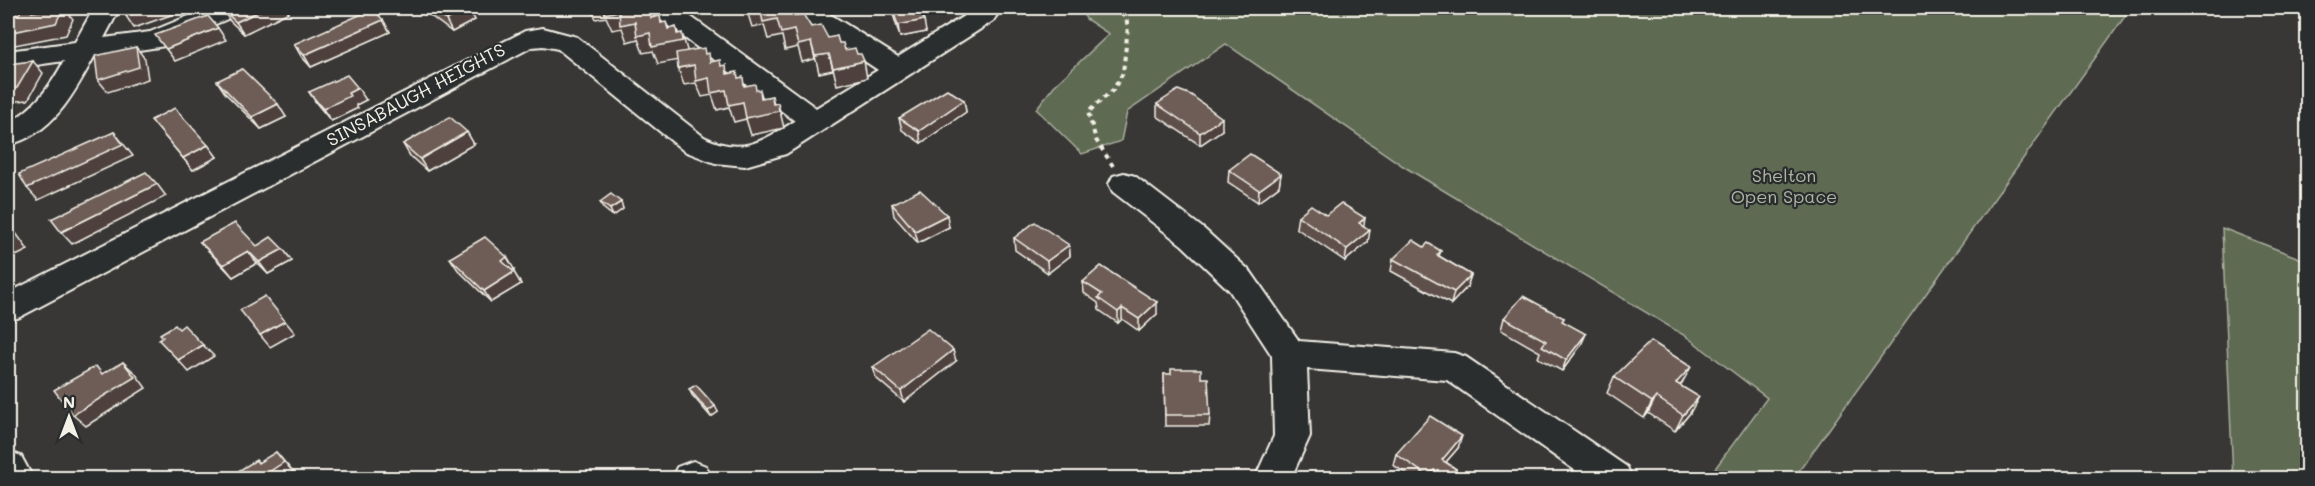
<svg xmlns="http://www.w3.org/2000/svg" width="2315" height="486" font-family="Mali,sans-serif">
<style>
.green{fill:#5f6b53;stroke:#aaae9e;stroke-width:1.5}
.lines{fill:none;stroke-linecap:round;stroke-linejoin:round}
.minor-casing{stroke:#f4f1e8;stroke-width:4}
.path{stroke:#f4f1e8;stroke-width:4;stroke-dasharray:4.5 4.5;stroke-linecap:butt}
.minor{fill:#2a2d2e;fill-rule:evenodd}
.wall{fill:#5f504b;stroke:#f4f1e8;stroke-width:1.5}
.shaded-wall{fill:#4d413d;stroke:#f4f1e8;stroke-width:1.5}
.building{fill:#6e5d57;stroke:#f4f1e8;stroke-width:1.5}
.labels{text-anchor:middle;stroke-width:4.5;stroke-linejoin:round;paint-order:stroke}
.street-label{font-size:18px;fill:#f4f1e8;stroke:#2a2d2e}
.park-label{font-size:18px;fill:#b1b5a5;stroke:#2a2d2e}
</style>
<rect width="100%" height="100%" fill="#383736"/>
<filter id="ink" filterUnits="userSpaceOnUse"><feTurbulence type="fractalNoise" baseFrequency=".0167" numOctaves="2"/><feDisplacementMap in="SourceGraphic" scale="12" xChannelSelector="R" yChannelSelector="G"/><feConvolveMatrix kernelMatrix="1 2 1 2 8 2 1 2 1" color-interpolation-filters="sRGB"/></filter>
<g filter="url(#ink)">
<g class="green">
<path d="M1080 8H2131L1794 478H1708L1767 398 1687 337 1403 166 1226 44 1127 112 1121 141 1082 154 1036 109 1054 86 1109 34 1086 19Z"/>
<path d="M2222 228 2307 261V478H2233Z"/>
</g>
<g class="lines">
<g class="minor-casing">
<g id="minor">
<path d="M94 8H120L104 38 150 32 208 8H243L239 14 165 46 94 57C74 94 52 135 8 145V123C34 109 50 87 64 61L8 69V51L75 42Z"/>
<path d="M649 8H679L816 108 878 70 794 14 790 8H820L898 57 975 9H993L997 15 993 21 786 154 745 166 715 163 684 151 558 49 543 46 532 47 20 317 8 321V293L525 31 543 28 577 37 704 137C742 156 763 141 795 121L653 14Z"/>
<path d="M1124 173 1135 176 1204 229 1251 272 1299 341 1454 353 1466 357 1627 467 1632 478H1586L1447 380 1307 369 1310 436 1291 478H1255L1274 436 1272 356 1229 290 1182 245 1113 192 1109 184 1113 176Z"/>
<path d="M8 451 21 456 33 478H8Z"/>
<path d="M693 461 706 466 711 478H672L677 467Z"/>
</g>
</g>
<path class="path" d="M1113 166 1096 140 1088 112 1113 90 1123 73 1128 27 1126 18 1115 8"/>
<use href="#minor" class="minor"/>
</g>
<g class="wall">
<path d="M420 8H467L475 20 452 32Z"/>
<path d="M891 8H922L923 13H921L926 32 900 37Z"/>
<path d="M222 9 289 12 244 34 230 21Z"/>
<path d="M383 20 390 32 311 67 301 56 294 44Z"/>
<path d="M217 81 286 117 261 129 225 93Z"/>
<path d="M309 92 366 100 356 105 358 108 331 121 317 104Z"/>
<path d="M964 100 966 112 921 143 902 130 899 118Z"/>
<path d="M1157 104 1222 130 1200 145 1157 116Z"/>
<path d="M151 120 208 145 217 157 193 170Z"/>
<path d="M403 144H474L427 171 410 156Z"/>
<path d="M1229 170 1281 174 1279 186 1258 202 1228 182Z"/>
<path d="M600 202H621L623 209 613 216 603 208Z"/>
<path d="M892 204 949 227 918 243 894 216Z"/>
<path d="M1326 215 1363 226 1368 242 1345 261 1296 228 1298 216Z"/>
<path d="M1014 238 1069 245 1070 256 1048 273 1015 250Z"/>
<path d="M200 242 257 246 283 249 292 261 268 274 257 263 233 277Z"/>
<path d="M1424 247 1441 251 1439 256 1471 275 1467 287 1451 304 1391 271 1393 259Z"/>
<path d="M450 258 514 269 512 270 521 284 491 302 458 270Z"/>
<path d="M1083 282 1157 314 1139 331 1122 319 1118 323 1099 310 1098 303 1084 293Z"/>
<path d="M1504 318H1564L1562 321 1581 345 1562 371 1538 358 1540 352 1501 330Z"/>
<path d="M956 361 904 402 876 378 873 367Z"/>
<path d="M1164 374 1201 378 1210 415 1209 426H1165Z"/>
<path d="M1614 377 1682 383 1680 385 1690 413 1675 431 1648 413 1644 418 1607 393Z"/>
<path d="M689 389 718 412 711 417 692 395Z"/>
<path d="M1458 448 1446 462 1456 469 1453 478H1413L1393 465 1396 454Z"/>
</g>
<g class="shaded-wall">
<path d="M35 8H37L45 18 32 12Z"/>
<path d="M64 8 73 19 66 35 15 45 8 36V33Z"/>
<path d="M151 8H180L182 11 134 28 126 16Z"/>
<path d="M266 8H286L289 12 244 34 236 22Z"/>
<path d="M591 8H607L619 11 635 22 668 29 666 22 672 39 677 34 676 27 681 41 682 33 687 50 689 58 658 64 653 51 643 53 638 39 627 42 622 28 612 30 606 17 596 19Z"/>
<path d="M760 8 811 42 815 59 802 62 798 47 785 50 782 36 768 39 764 25 752 27 747 11Z"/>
<path d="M469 9 475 20 452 32 446 20Z"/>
<path d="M8 10 16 20 8 24Z"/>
<path d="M383 20 390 32 311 67 304 55Z"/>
<path d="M924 20 926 32 900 37 898 25Z"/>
<path d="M218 28 226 40 175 61 166 49Z"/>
<path d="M136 47 145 59 148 79 108 92 98 80Z"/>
<path d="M829 54 833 70 819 73 815 56Z"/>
<path d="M33 61 43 73 28 100 8 102V89Z"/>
<path d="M864 61 867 78 837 85 833 68Z"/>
<path d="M694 65 709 78 726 90 761 98 760 90 765 107 773 104 772 96 776 112 778 103 784 128 751 135 746 119 734 122 729 107 717 110 712 95 702 97 696 83 684 85 678 68Z"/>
<path d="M358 88 366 100 356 105 358 108 331 121 323 109 348 93Z"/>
<path d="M964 100 966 112 921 143 919 131Z"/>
<path d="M278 104 286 117 261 129 252 117Z"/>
<path d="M1222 118V130L1200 145V133Z"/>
<path d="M114 132 133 156 38 200 27 188Z"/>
<path d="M467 132 474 144 427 171 420 159Z"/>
<path d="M208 145 217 157 193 170 183 158Z"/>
<path d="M1281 174 1279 186 1258 202 1259 190Z"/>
<path d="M157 184 166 196 72 244 61 232Z"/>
<path d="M621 202 623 209 613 216 610 209Z"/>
<path d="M947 215 949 227 918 243 915 231Z"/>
<path d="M1365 218 1363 230 1359 223Z"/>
<path d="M8 222 28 250 8 260Z"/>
<path d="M1370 230 1368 242 1345 261 1347 249Z"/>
<path d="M1069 245 1070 256 1048 273 1047 261Z"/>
<path d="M283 249 292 261 268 274 259 262Z"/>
<path d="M248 251 257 263 233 277 223 265Z"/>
<path d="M507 257 514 269 509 273 502 261Z"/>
<path d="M514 272 521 284 491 302 484 291Z"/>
<path d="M1471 275 1467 287 1451 304 1454 292Z"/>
<path d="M1157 302V314L1139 331V319Z"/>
<path d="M1122 308V319L1118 323V312Z"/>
<path d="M285 321 295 333 270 347 260 335Z"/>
<path d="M1586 334 1581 345 1562 371 1566 360Z"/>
<path d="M203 345 214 356 189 372 178 360Z"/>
<path d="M953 350 956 361 904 402 901 391Z"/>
<path d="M123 362 135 373 146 388 86 426 73 415Z"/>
<path d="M1691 367 1682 383 1668 399 1676 383Z"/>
<path d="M1656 397 1648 413 1644 418 1652 402Z"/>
<path d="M1699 397 1690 413 1675 431 1683 415Z"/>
<path d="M715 406 718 412 711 417 708 411Z"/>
<path d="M1462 436 1458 448 1438 471 1442 460Z"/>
<path d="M276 452 294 473 286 478H266L256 460 267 471Z"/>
<path d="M1456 469 1453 478H1448Z"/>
<path d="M1434 470 1431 478H1428V476Z"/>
</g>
<g class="building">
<path d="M22 8H35L32 12 63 8 56 23 8 33V28L14 15 19 14Z"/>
<path d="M121 8H151L126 16Z"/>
<path d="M225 8H266L236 22 222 9Z"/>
<path d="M429 8H467L469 9 446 20Z"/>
<path d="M604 8H645L646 11H650L651 18 660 16 661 23 666 22 668 29 676 27 677 34 682 33 683 41 652 47 650 33 637 36 635 22 620 25 619 11 605 14Z"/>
<path d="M747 8H789L793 16 803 14 811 27 821 25 828 38 837 36 839 43H843L845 50 855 48 857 54H861L864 61 833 68 829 54 815 56 811 42 798 45 794 30 781 33 777 19 763 22 760 8 747 11Z"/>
<path d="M892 8H919L924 20 898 25Z"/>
<path d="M373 9 383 20 304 55 294 44Z"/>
<path d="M208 16 218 28 166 49 155 35Z"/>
<path d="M136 47 139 67 98 80 95 56Z"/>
<path d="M704 48 705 54 709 53 710 62 720 60 721 66 726 65 727 74 737 72 738 78 743 77 744 86 755 84 756 90H760L761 98 772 96 773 104 778 103 779 111 746 118 743 102 729 105 726 90 711 93 709 78 696 81 694 65 678 68 676 53Z"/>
<path d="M33 61 17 88 8 89V64Z"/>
<path d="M242 69 278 104 252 117 217 81Z"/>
<path d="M347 75 358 88 348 93 350 96 323 109 309 92Z"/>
<path d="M947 89 964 100 919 131 899 118Z"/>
<path d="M1178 90 1191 95 1222 118 1200 133 1157 104Z"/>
<path d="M175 108 208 145 183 158 151 120Z"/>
<path d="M450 117 467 132 420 159 403 144Z"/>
<path d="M114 132 123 144 27 188 19 174Z"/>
<path d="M1250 154 1281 174 1259 190 1229 170Z"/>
<path d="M146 172 157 184 61 232 51 219Z"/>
<path d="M920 190 947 215 915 231 892 204Z"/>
<path d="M611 194 621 202 610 209 600 202Z"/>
<path d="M1341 203 1365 218 1359 223 1370 230 1347 249 1298 216 1311 205 1326 215Z"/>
<path d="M1035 222 1069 245 1047 261 1014 238Z"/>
<path d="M235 223 257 246 271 237 283 249 259 262 248 251 223 265 200 242Z"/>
<path d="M8 226 16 238 8 243Z"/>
<path d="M485 237 507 257 502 261 514 272 484 291 450 258Z"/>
<path d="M1413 240 1424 247 1428 243 1441 251 1437 255 1471 275 1454 292 1393 259Z"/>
<path d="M1101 266 1157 302 1139 319 1122 308 1118 312 1098 298 1102 294 1083 282Z"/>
<path d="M265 296 285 321 260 335 240 310Z"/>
<path d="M1523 296 1564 318 1562 321 1586 334 1566 360 1542 346 1546 341 1504 318Z"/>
<path d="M175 325 179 329 184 325 203 345 178 360 159 340 163 337 160 334Z"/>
<path d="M928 329 953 350 901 391 873 367Z"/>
<path d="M1651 341 1691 367 1676 383 1699 397 1683 415 1656 397 1652 402 1614 377Z"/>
<path d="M123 362 135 377 73 415 54 390 96 366 102 374Z"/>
<path d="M1171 369H1201V378H1208L1210 415H1165L1164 374H1171Z"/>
<path d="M696 385 715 406 708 411 689 389Z"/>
<path d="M1430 416 1462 436 1442 460 1456 469 1448 478 1434 470 1428 476 1396 454Z"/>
<path d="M276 452 284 462 266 474 268 477 266 478H227L256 460 258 463Z"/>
</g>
</g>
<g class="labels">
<g class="street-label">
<text transform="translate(416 95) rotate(-28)" y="6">SINSABAUGH HEIGHTS</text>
</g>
<g class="park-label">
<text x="1784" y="182">Shelton<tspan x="1784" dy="21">Open Space</tspan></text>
</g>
</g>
<rect width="2315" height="486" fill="none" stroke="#2a2d2e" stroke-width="30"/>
<rect x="15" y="15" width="2285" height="456" fill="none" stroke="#f4f1e8" stroke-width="2" filter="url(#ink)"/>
<g transform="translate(69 417)" stroke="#2a2d2e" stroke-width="4.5" paint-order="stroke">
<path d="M0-4.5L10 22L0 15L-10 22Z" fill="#f4f1e8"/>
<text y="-9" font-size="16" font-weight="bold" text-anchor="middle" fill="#f4f1e8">N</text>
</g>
</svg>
